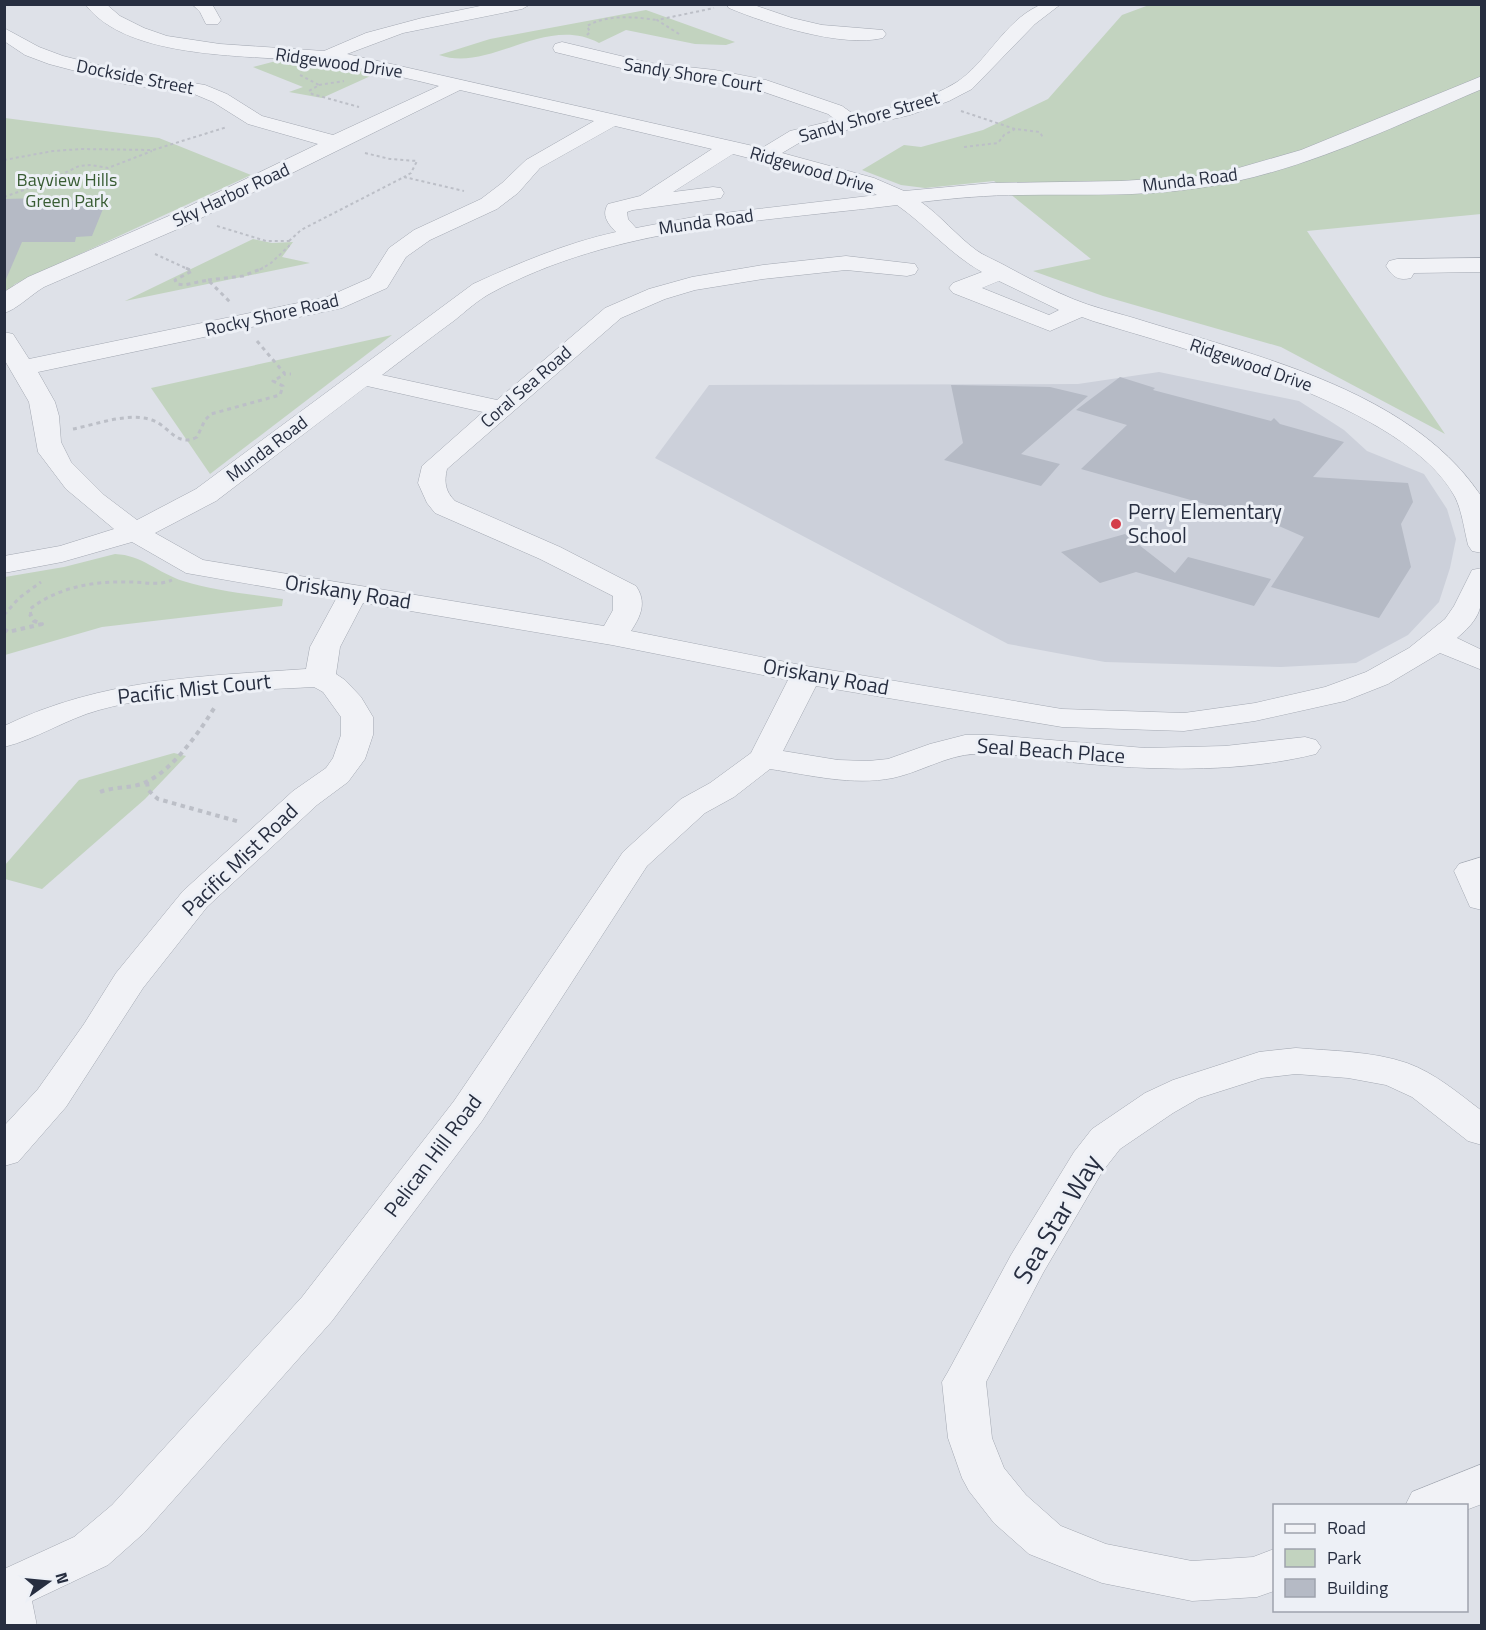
<svg xmlns="http://www.w3.org/2000/svg" width="1486" height="1630" font-family="'Titillium Web',sans-serif">
<style>
.built{fill:#ccd0da}
.green{fill:#c2d3bf}
.building{fill:#b5bac5}
.lines{fill:none;stroke-linecap:round;stroke-linejoin:round}
.minor-casing{stroke:#a3a8b2;stroke-width:1}
.path-far2{stroke:#bcbfc7;stroke-width:2;stroke-dasharray:3 3;stroke-linecap:butt}
.path-far1{stroke:#bcbfc7;stroke-width:3;stroke-dasharray:4 4;stroke-linecap:butt}
.path{stroke:#bcbfc7;stroke-width:4;stroke-dasharray:4.5 4.5;stroke-linecap:butt}
.minor{fill:#f1f2f6;fill-rule:evenodd}
.poi-dot{fill:#d43d4a;stroke:#edf0f6;stroke-width:2}
.labels{text-anchor:middle;stroke-width:6;stroke-linejoin:round;paint-order:stroke}
.far-street-label{font-size:18px;fill:#272e40;stroke:#edf0f6}
.far-park-label{font-size:18px;fill:#385c33;stroke:#edf0f6}
.poi-label{font-size:21px;fill:#272e40;stroke:#edf0f6;text-anchor:start}
.street-label{font-size:21px;fill:#272e40;stroke:#edf0f6}
.near-street-label{font-size:26px;fill:#272e40;stroke:#edf0f6}
</style>
<rect width="100%" height="100%" fill="#dee1e8"/>
<path class="built" d="M1159 372 1299 401 1344 430 1367 451 1424 474 1447 509 1456 539 1450 568 1439 602 1408 635 1356 663 1281 667 1105 662 1008 644 655 458 709 385 1078 384Z"/>
<g class="green">
<path d="M1149 5H1481V214L1307 231 1445 434 1281 347 1103 296 1033 271 1091 259 994 181 925 188 901 185 862 170 904 145 921 147 983 130 1048 99 1122 15Z"/>
<path d="M646 10 735 42 726 45 695 44 626 30 599 43C545 14 490 73 439 55L490 39Z"/>
<path d="M280 60 342 67 375 74 322 98 289 92 303 87 253 67Z"/>
<path d="M5 118 159 138 251 175 15 284 5 295Z"/>
<path d="M253 239 272 243 293 242 282 257 310 263 125 301Z"/>
<path d="M392 335 210 474 151 388Z"/>
<path d="M115 554C142 555 158 573 183 581 214 591 250 594 283 599L282 606 102 627 5 655V577L64 567Z"/>
<path d="M174 753 186 756 145 799 42 889 5 879V865L79 780Z"/>
</g>
<g class="building">
<path d="M43 198 42 200H69L68 201 107 199 92 236 76 237 75 242H22L4 284V199Z"/>
<path d="M1120 377 1155 388 1153 390 1271 421 1274 418 1280 424 1344 442 1313 477 1408 483 1413 502 1401 524 1411 567 1379 618 1271 587 1304 537 1272 523 1081 469 1127 425 1076 410Z"/>
<path d="M951 385 1050 387 1088 396 1021 454 1060 464 1041 486 944 460 963 443Z"/>
<path d="M1125 534 1175 573 1188 557 1271 579 1254 606 1136 572 1100 583 1061 552Z"/>
</g>
<g class="lines">
<g class="minor-casing">
<g id="minor">
<path d="M85 4H106L120 16 144 28 167 36 220 44 324 51 366 33 422 18 490 4H531L522 9 403 33 347 54 762 148 790 131 836 120 828 114 761 91 715 82 650 75 555 52 553 48 555 44 562 42 650 63 715 70 766 80 842 106 856 116C890 108 927 101 957 82 987 62 1004 22 1038 6 1044 3 1054 4 1061 4L1035 24 972 89 949 101 910 115 804 140 782 153 874 178 904 191 992 183 1121 181 1199 176 1235 169 1301 150 1482 76V89C1390 128 1298 174 1199 188 1140 197 1080 194 1021 195 988 195 955 198 921 202 941 216 956 235 976 250 984 256 995 260 1004 265 1026 277 1049 289 1073 299 1092 307 1114 312 1134 318 1249 354 1407 388 1479 493L1482 497V553L1472 551 1468 545C1464 529 1462 511 1455 497 1406 405 1189 351 1093 321L1082 317 1050 331 953 293 949 288 953 283 982 272C950 254 927 226 897 205 760 222 615 226 491 293 478 300 466 311 455 320 430 338 406 357 382 375L497 400 605 308 649 289 692 277 763 265 846 256 915 264 918 269 915 274 907 276 846 270 763 279 695 290 665 299 621 318 447 469C444 482 445 491 455 501L560 547 636 586C647 602 641 616 631 631L806 666 1062 709 1184 713 1255 703 1325 687 1366 672 1409 648 1445 619 1454 606 1472 570 1482 568C1482 602 1486 614 1457 638L1482 650V670L1440 653 1388 684 1345 701 1255 721 1184 731 1062 727 816 686 783 751 838 760 868 761 888 759 930 744 965 735H992L1145 748 1225 746 1305 737 1316 740 1321 747 1316 754C1244 772 1163 771 1089 764 1051 761 1013 752 975 754 947 755 921 772 893 778 852 786 810 775 770 769L734 797 705 813 647 866 482 1121 332 1321 144 1533 108 1565 32 1601 37 1626H4V1569L74 1537 112 1505 302 1297 454 1101 623 852 681 799 710 783 751 753 788 680 612 645 363 603 340 647 336 674 345 680 361 697 373 717V735L365 759 348 782 317 805 207 907 143 988 66 1107 18 1162 4 1166V1126L38 1089 84 1024 116 973 183 891 293 791 326 768 333 758 341 735V717L323 692 314 687C242 691 168 691 99 710 66 719 37 739 4 747V726C101 679 202 676 306 669L310 647 336 599 186 573 132 542 62 562 4 573V556L60 546 114 529 66 489 38 452 29 402 4 359V332L13 334 29 359 327 297 370 278 389 248 414 230 481 199 502 183 526 160 594 121 460 90 187 225 44 287C32 294 16 310 4 313V292L28 277 171 215 318 144 248 124 213 102 194 94 125 84 49 64 25 55 4 41V28L39 47 63 56 126 72 205 85 227 94 262 116 333 135 439 86C399 76 359 67 319 62 254 54 128 62 85 4ZM615 126 712 149 640 196 608 204C601 215 608 224 616 232 566 243 519 263 473 284L196 489 137 520 104 495 71 462 61 442 59 416 55 402 38 372 342 308 387 288 406 257 430 240 497 209 518 193 540 168ZM733 154 860 186 877 195 699 216 636 228 628 219 627 212 633 210 721 198 724 193 721 188 713 187 673 192ZM999 281 1059 310 1049 315 982 288ZM367 386 483 412 422 466 418 483 427 503 435 513 540 559 613 596V610L604 626 203 560 155 533 216 501Z"/>
<path d="M192 4H212L221 20 218 24H206L200 12Z"/>
<path d="M726 4H751L792 18 822 25 883 30 886 34 883 38C842 48 767 24 729 8Z"/>
<path d="M1482 258V272L1414 273 1411 278C1398 281 1393 277 1386 266L1389 261 1397 259Z"/>
<path d="M1482 857V910L1470 907 1454 871 1459 864Z"/>
<path d="M1296 1048C1332 1051 1372 1051 1407 1063 1435 1073 1458 1093 1482 1111V1145L1468 1141 1412 1097 1386 1085 1348 1078 1296 1074 1262 1078 1199 1098 1173 1113 1120 1149 1102 1172 1043 1273 986 1382 992 1438 1004 1468 1026 1495 1061 1526 1106 1544 1192 1561 1253 1557 1274 1549V1591L1257 1597 1192 1601 1102 1583 1029 1554 994 1523 969 1491 962 1478 948 1438 942 1382 949 1370 1011 1255 1074 1152 1092 1129 1145 1093 1173 1080 1259 1052Z"/>
<path d="M1482 1464V1504L1466 1510V1506H1405L1412 1492Z"/>
</g>
</g>
<g class="path-far2">
<path d="M679 34 657 20 714 8"/>
<path d="M587 35 590 32 587 26C607 14 635 17 657 20"/>
<path d="M300 75 319 85 309 91 312 94 359 107"/>
<path d="M319 85 344 81"/>
<path d="M961 111 1015 129 1040 132 1043 138"/>
<path d="M964 147 998 143 1004 135 1015 129"/>
<path d="M365 153 390 159 417 161 411 173 404 177"/>
<path d="M4 160 53 151 81 149 153 150 227 127"/>
<path d="M4 197 46 182 79 166 91 165 108 168 152 151"/>
<path d="M217 226 266 241H289V246L271 263 259 270"/>
<path d="M289 241 301 230 404 177 464 191"/>
<path d="M155 254 190 270"/>
</g>
<g class="path-far1">
<path d="M186 268 192 271 175 280 177 284 184 285 208 280 230 302"/>
<path d="M208 280 243 276 263 268"/>
<path d="M257 341 285 374H291"/>
<path d="M73 429C98 424 128 412 152 420 169 426 177 448 197 437L205 420 211 414 280 395 283 386 273 381 285 374"/>
<path d="M4 615 19 598 41 582"/>
<path d="M31 616 30 609C58 587 94 581 129 582 144 582 159 586 172 580"/>
</g>
<g class="path">
<path d="M4 629 8 632 42 624 34 621 30 614"/>
<path d="M147 782 148 790 158 799 240 822"/>
<path d="M100 792C115 786 132 789 146 782 173 770 201 730 216 705"/>
</g>
<use href="#minor" class="minor"/>
</g>
<circle class="poi-dot" cx="1116" cy="524" r="6"/>
<g class="labels">
<g class="far-street-label">
<text transform="translate(339 63) rotate(8)" y="6">Ridgewood Drive</text>
<text transform="translate(693 75) rotate(9)" y="6">Sandy Shore Court</text>
<text transform="translate(135 77) rotate(11)" y="6">Dockside Street</text>
<text transform="translate(869 117) rotate(-16)" y="6">Sandy Shore Street</text>
<text transform="translate(812 170) rotate(16)" y="6">Ridgewood Drive</text>
<text transform="translate(1190 180) rotate(-7)" y="6">Munda Road</text>
<text transform="translate(231 195) rotate(-25)" y="6">Sky Harbor Road</text>
<text transform="translate(706 222) rotate(-8)" y="6">Munda Road</text>
<text transform="translate(272 315) rotate(-13)" y="6">Rocky Shore Road</text>
<text transform="translate(1251 365) rotate(19)" y="6">Ridgewood Drive</text>
<text transform="translate(526 387) rotate(-41)" y="6">Coral Sea Road</text>
<text transform="translate(267 449) rotate(-37)" y="6">Munda Road</text>
</g>
<g class="far-park-label">
<text x="67" y="186">Bayview Hills<tspan x="67" dy="21">Green Park</tspan></text>
</g>
<g class="poi-label">
<text x="1128" y="519">Perry Elementary<tspan x="1128" dy="24">School</tspan></text>
</g>
<g class="street-label">
<text transform="translate(348 592) rotate(9)" y="7">Oriskany Road</text>
<text transform="translate(826 677) rotate(10)" y="7">Oriskany Road</text>
<text transform="translate(194 689) rotate(-6)" y="7">Pacific Mist Court</text>
<text transform="translate(1051 751) rotate(4)" y="7">Seal Beach Place</text>
<text transform="translate(240 860) rotate(-44)" y="7">Pacific Mist Road</text>
<text transform="translate(433 1156) rotate(-53)" y="7">Pelican Hill Road</text>
</g>
<g class="near-street-label">
<text transform="translate(1057 1219) rotate(-59)" y="9">Sea Star Way</text>
</g>
</g>
<rect width="1486" height="1630" fill="none" stroke="#272e40" stroke-width="12"/>
<rect x="1273" y="1504" width="195" height="108" fill="#edf0f6" stroke="#9ea2ad" stroke-width="1.5"/>
<rect x="1285" y="1524" width="30" height="9" fill="#f1f2f6" stroke="#9ea2ad" stroke-width="1.5"/>
<text x="1327" y="1534" font-size="18" fill="#272e40">Road</text>
<rect x="1285" y="1549" width="30" height="18" fill="#c2d3bf" stroke="#9ea2ad" stroke-width="1.5"/>
<text x="1327" y="1564" font-size="18" fill="#272e40">Park</text>
<rect x="1285" y="1579" width="30" height="18" fill="#b5bac5" stroke="#9ea2ad" stroke-width="1.5"/>
<text x="1327" y="1594" font-size="18" fill="#272e40">Building</text>
<g transform="translate(48 1582) rotate(75)" stroke="#edf0f6" stroke-width="4.5" paint-order="stroke">
<path d="M0-4.5L10 22L0 15L-10 22Z" fill="#272e40"/>
<text y="-9" font-size="16" font-weight="bold" text-anchor="middle" fill="#272e40">N</text>
</g>
</svg>
